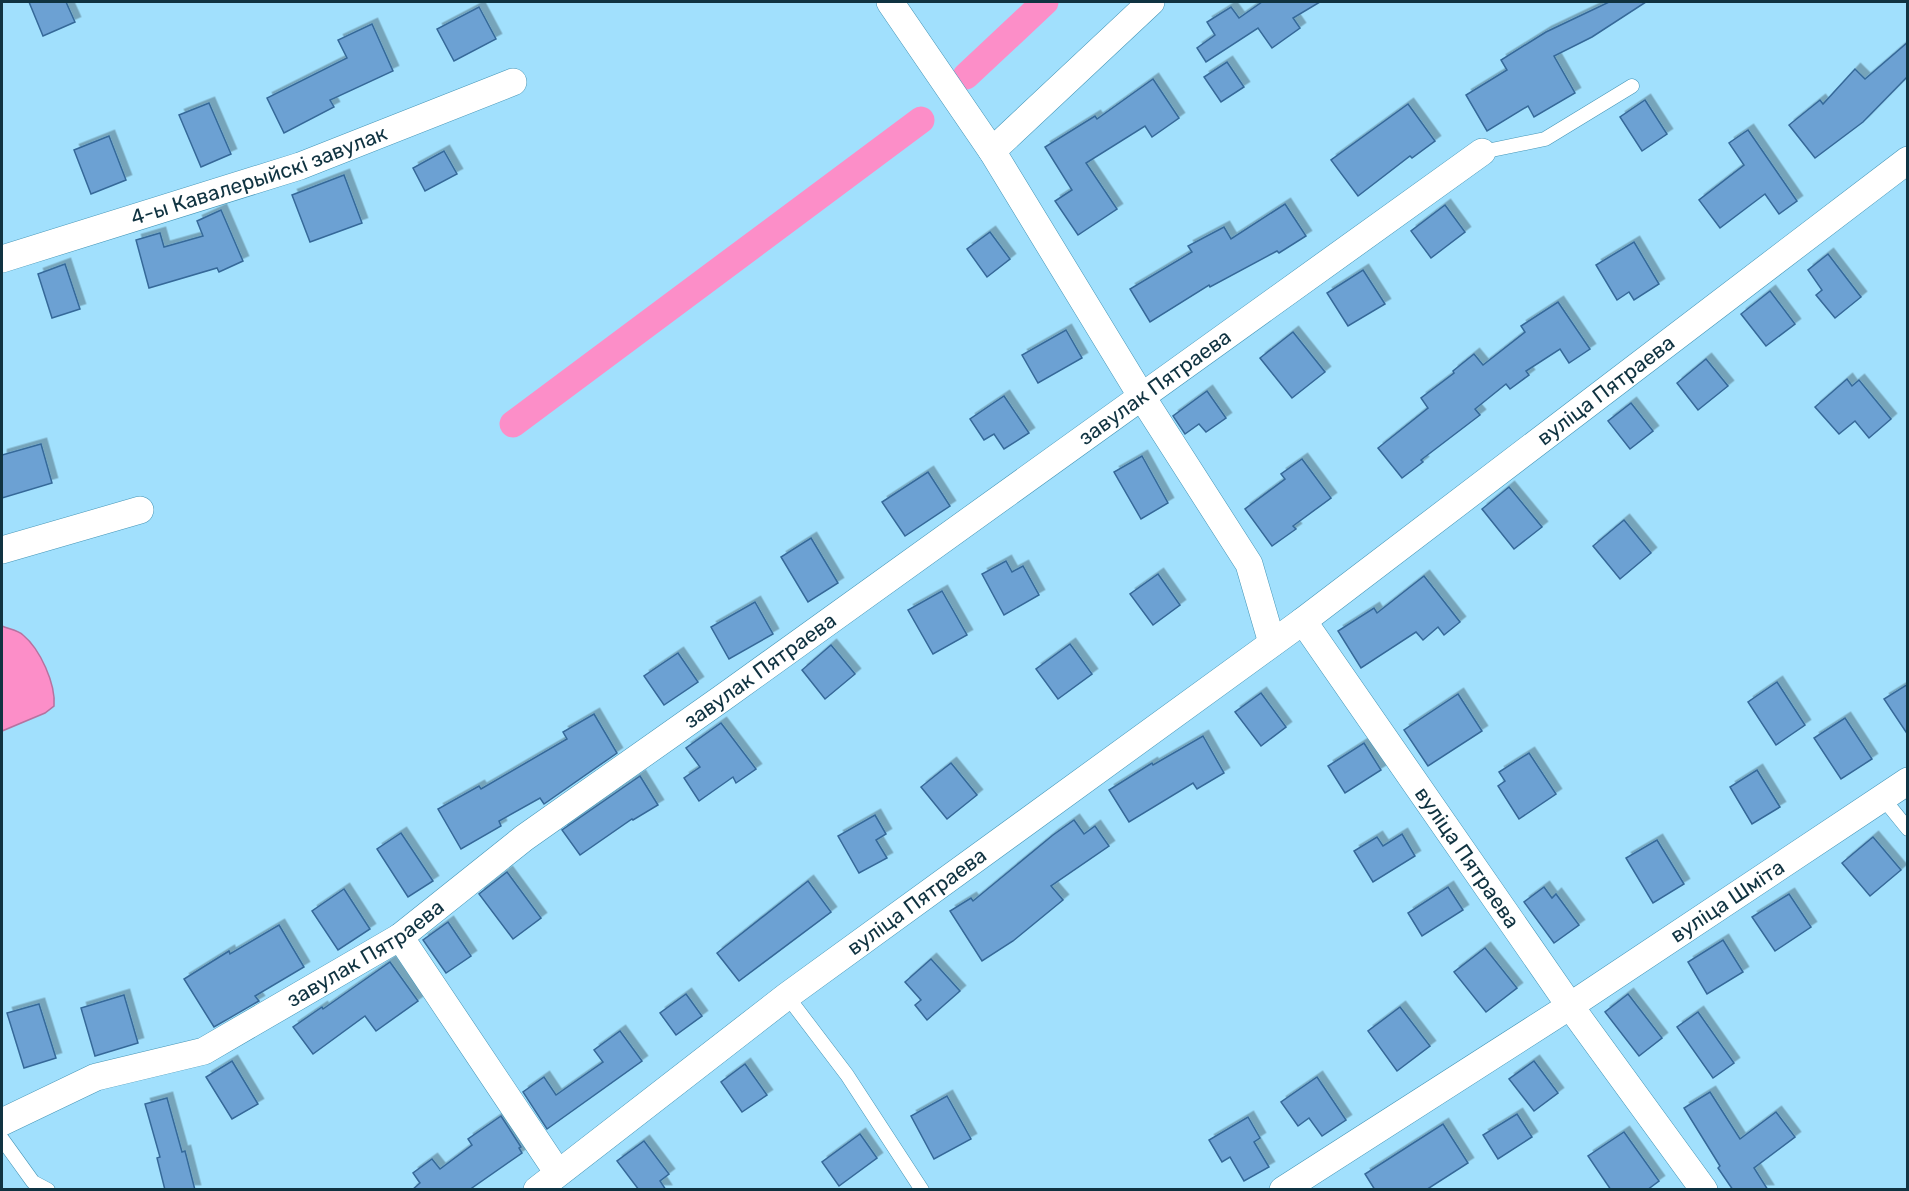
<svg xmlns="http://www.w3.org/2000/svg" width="1909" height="1191" font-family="Rubik,sans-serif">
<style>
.water{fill:#fc8ec8;stroke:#b573a0;stroke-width:1.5}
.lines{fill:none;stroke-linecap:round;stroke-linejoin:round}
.canal{stroke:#fc8ec8;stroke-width:27}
.building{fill:#6ca1d3;stroke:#366999;stroke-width:1.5;filter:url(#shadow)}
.lane-casing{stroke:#4395b7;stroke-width:15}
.street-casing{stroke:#4395b7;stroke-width:28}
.lane{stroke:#fff;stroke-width:14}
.street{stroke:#fff;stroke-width:27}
.labels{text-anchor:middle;stroke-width:5;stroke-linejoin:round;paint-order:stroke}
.street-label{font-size:21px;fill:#103341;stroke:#f0f8fb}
</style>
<defs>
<filter id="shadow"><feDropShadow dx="5.5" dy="-5.5" stdDeviation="0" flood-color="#0004"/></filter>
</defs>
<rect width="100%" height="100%" fill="#a1e0fd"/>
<path class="water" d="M2 626C8 629 18 630 23 635 40 649 56 684 54 706L45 713 2 731Z"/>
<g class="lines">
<g class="canal">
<path d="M966 76 1045 2"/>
<path d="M513 424 921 120"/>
</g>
</g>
<g class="building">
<path d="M29 2H66L75 22 43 36Z"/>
<path d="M1262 2H1320L1293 18 1300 28 1272 48 1258 28 1206 62 1197 48 1215 35 1207 22 1231 7 1239 18Z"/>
<path d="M1609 2H1646L1592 37 1554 56 1575 93 1534 117 1528 106 1487 131 1466 95 1507 70 1501 60 1546 32Z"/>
<path d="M479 7 496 39 454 61 437 29Z"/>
<path d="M372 24 393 71 330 100 334 107 284 133 267 98 347 58 338 40Z"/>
<path d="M1908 42V76L1863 122 1815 158 1789 125 1820 100 1823 104 1855 69 1865 79Z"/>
<path d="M1227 62 1244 87 1221 102 1204 77Z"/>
<path d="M1153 79 1179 118 1152 137 1145 126 1086 163 1117 209 1078 235 1055 201 1072 190 1045 147 1095 116 1097 119Z"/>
<path d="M1645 100 1667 134 1642 151 1620 117Z"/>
<path d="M209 103 231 154 201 167 179 115Z"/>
<path d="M1408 104 1435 141 1412 158 1410 156 1358 196 1331 160Z"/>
<path d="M1748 130 1797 201 1779 214 1765 194 1720 228 1699 200 1744 165 1729 143Z"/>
<path d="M109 136 126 180 91 194 74 150Z"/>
<path d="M444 151 457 174 425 191 413 168Z"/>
<path d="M344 175 362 223 310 242 292 195Z"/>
<path d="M1285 204 1306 236 1279 253 1277 251 1210 287 1209 285 1150 322 1130 289 1192 252 1188 246 1224 227 1231 239Z"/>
<path d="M1445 205 1465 232 1431 258 1411 231Z"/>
<path d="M221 210 243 261 219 272 217 268 149 288 136 240 160 233 164 247 203 236 197 221Z"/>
<path d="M990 232 1010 259 987 277 967 249Z"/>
<path d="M1634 242 1659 284 1634 300 1629 292 1617 300 1596 265Z"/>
<path d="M1828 254 1861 297 1835 318 1816 295 1822 290 1808 270Z"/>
<path d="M65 264 80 309 52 318 38 274Z"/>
<path d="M1363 270 1385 304 1348 326 1327 293Z"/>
<path d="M1770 291 1795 324 1766 346 1741 314Z"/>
<path d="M1558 302 1590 349 1569 363 1560 349 1526 371 1529 375 1510 389 1506 384 1475 409 1480 415 1421 460 1423 462 1402 478 1378 448 1428 408 1421 398 1454 373 1453 371 1474 354 1483 365 1525 332 1521 326Z"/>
<path d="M1066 330 1082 358 1038 383 1022 355Z"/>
<path d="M1293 332 1325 372 1292 398 1260 358Z"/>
<path d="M1706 359 1728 386 1698 410 1677 383Z"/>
<path d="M1847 379 1852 386 1859 380 1891 419 1869 438 1855 421 1839 434 1815 407Z"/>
<path d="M1207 391 1226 418 1206 432 1199 424 1185 434 1173 416Z"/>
<path d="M1004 396 1029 433 1004 449 994 434 984 440 970 419Z"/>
<path d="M1631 403 1653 431 1630 449 1608 421Z"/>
<path d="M41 444 52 483 2 498V455Z"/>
<path d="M1142 456 1168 503 1141 519 1114 472Z"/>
<path d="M1302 459 1331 498 1293 526 1296 529 1272 546 1245 509 1285 479 1281 474Z"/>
<path d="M928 472 950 506 905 536 882 502Z"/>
<path d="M1509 487 1542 527 1514 549 1482 509Z"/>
<path d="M1624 520 1651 553 1620 579 1593 546Z"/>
<path d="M811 538 838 583 808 602 781 557Z"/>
<path d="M1006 561 1012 572 1023 566 1039 595 1004 615 982 574Z"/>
<path d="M1158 574 1180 605 1153 625 1130 594Z"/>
<path d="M1424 576 1460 622 1444 635 1438 627 1423 640 1416 632 1361 668 1338 631 1374 608 1377 613Z"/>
<path d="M942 591 967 635 933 654 908 610Z"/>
<path d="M755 602 773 634 729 659 711 627Z"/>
<path d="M1070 644 1092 674 1058 699 1036 669Z"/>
<path d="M831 645 855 674 825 699 802 670Z"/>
<path d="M678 653 698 682 664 705 644 676Z"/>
<path d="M1777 682 1805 725 1776 745 1748 702Z"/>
<path d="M1908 684V735L1884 699Z"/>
<path d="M1261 693 1286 727 1261 746 1235 712Z"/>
<path d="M1458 694 1482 731 1428 766 1404 730Z"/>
<path d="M594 714 617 753 544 804 540 798 499 821 501 826 461 849 438 809 479 786 481 789 567 739 563 732Z"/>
<path d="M1845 718 1872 759 1841 779 1814 738Z"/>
<path d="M721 723 756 769 736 783 733 777 699 801 684 778 700 767 686 748Z"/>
<path d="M1203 736 1224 773 1197 789 1193 783 1129 822 1109 790 1152 763 1153 765Z"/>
<path d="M1364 743 1381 770 1345 793 1328 766Z"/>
<path d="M1529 753 1556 794 1519 819 1498 786 1505 781 1499 772Z"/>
<path d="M951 763 977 795 947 819 921 787Z"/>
<path d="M1757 770 1780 807 1752 824 1730 787Z"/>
<path d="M640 776 658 805 633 820 632 819 580 855 562 830Z"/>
<path d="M875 815 886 834 876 840 887 858 859 873 838 836Z"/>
<path d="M1074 820 1084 834 1095 826 1109 846 1051 886 1063 900 1013 941 982 961 950 911 971 898 973 901 1053 835Z"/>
<path d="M401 833 433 881 408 897 377 849Z"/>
<path d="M1402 834 1415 856 1373 882 1354 851 1377 837 1383 846Z"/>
<path d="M1873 837 1901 870 1870 896 1842 863Z"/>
<path d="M1657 840 1684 884 1653 903 1626 858Z"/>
<path d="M507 872 541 918 513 939 479 894Z"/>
<path d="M808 881 831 912 739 981 717 953Z"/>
<path d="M1448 887 1463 910 1422 936 1408 913Z"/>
<path d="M1544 887 1552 898 1556 894 1579 925 1554 943 1524 902Z"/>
<path d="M344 889 370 929 338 950 312 911Z"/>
<path d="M1789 894 1811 927 1775 951 1752 917Z"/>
<path d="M448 922 471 956 446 973 423 940Z"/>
<path d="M279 925 304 967 255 996 259 1001 214 1027 184 979 229 951 230 954Z"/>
<path d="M1723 940 1743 972 1707 994 1688 962Z"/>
<path d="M1485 948 1517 988 1486 1012 1454 972Z"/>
<path d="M931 959 960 991 927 1020 915 1005 921 1000 905 982Z"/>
<path d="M390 962 418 1001 376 1031 365 1016 313 1054 293 1027 322 1007 323 1009Z"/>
<path d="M686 994 702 1016 676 1035 660 1013Z"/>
<path d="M1628 994 1662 1038 1639 1056 1605 1012Z"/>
<path d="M124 995 138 1043 95 1056 81 1008Z"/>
<path d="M39 1004 56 1058 24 1068 7 1013Z"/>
<path d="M1400 1007 1430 1046 1397 1071 1368 1031Z"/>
<path d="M1698 1012 1734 1063 1713 1078 1677 1027Z"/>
<path d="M620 1031 642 1061 547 1129 523 1092 544 1077 556 1095 603 1062 594 1050Z"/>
<path d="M232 1061 258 1104 232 1119 206 1077Z"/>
<path d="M1534 1061 1558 1093 1534 1111 1509 1079Z"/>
<path d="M745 1064 767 1095 742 1112 721 1082Z"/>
<path d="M1317 1077 1346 1120 1322 1136 1309 1118 1298 1126 1281 1102Z"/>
<path d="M1710 1092 1740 1139 1776 1112 1795 1137 1754 1168 1768 1190H1733L1718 1168 1720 1166 1684 1108Z"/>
<path d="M947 1096 971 1139 934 1159 911 1116Z"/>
<path d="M167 1098 182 1152 185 1151 195 1190H165L157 1158 160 1157 145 1104Z"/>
<path d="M1517 1114 1532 1137 1498 1159 1483 1135Z"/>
<path d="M501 1116 521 1147 519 1148 522 1153 469 1190H412L420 1183 413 1173 432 1159 440 1169 472 1145 468 1139Z"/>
<path d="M1248 1117 1260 1138 1254 1142 1269 1167 1244 1181 1230 1157 1222 1162 1209 1140Z"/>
<path d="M1443 1124 1468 1163 1426 1190H1375L1365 1174Z"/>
<path d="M1624 1132 1659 1181 1647 1190H1611L1588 1156Z"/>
<path d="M860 1134 877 1158 839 1186 822 1162Z"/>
<path d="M644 1141 669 1174 660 1181 666 1190H639L617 1161Z"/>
</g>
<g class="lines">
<g class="lane-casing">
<g id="lane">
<path d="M1482 152 1545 139 1632 86"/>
<path d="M1882 797 1908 829"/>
<path d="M787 996 847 1075 922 1190"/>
<path d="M2 1139 33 1182 48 1190"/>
</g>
</g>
<g class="street-casing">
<g id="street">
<path d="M890 2 992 151 1142 397 1249 564 1272 643"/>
<path d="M992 151 1151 2"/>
<path id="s1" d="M2 259 300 166 513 82"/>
<path d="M2 550 140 510"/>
<path id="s2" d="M1303 621 1570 1006 1704 1190"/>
<path d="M400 937 558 1173"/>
<path id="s3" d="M2 1122 96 1077 204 1051 400 937 524 838 721 699 1482 152"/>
<path id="s4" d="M537 1190 787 996 1303 621 1908 160"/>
<path id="s5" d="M1283 1190 1570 1006 1908 781"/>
</g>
</g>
<use href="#lane" class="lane"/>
<use href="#street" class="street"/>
</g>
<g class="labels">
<g class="street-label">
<text dy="7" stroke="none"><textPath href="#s1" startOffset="270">4-ы Кавалерыйскі завулак</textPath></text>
<text dy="7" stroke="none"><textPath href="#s3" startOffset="1376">завулак Пятраева</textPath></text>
<text dy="7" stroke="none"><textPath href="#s4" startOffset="1335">вуліца Пятраева</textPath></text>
<text dy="7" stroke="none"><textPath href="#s3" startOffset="890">завулак Пятраева</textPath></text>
<text dy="7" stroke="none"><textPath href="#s2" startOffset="288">вуліца Пятраева</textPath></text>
<text dy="7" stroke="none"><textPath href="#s5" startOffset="530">вуліца Шміта</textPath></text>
<text dy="7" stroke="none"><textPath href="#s4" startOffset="477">вуліца Пятраева</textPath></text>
<text dy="7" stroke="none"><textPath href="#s3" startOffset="404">завулак Пятраева</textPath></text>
</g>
</g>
<rect width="1909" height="1191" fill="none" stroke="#103341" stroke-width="6"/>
</svg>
